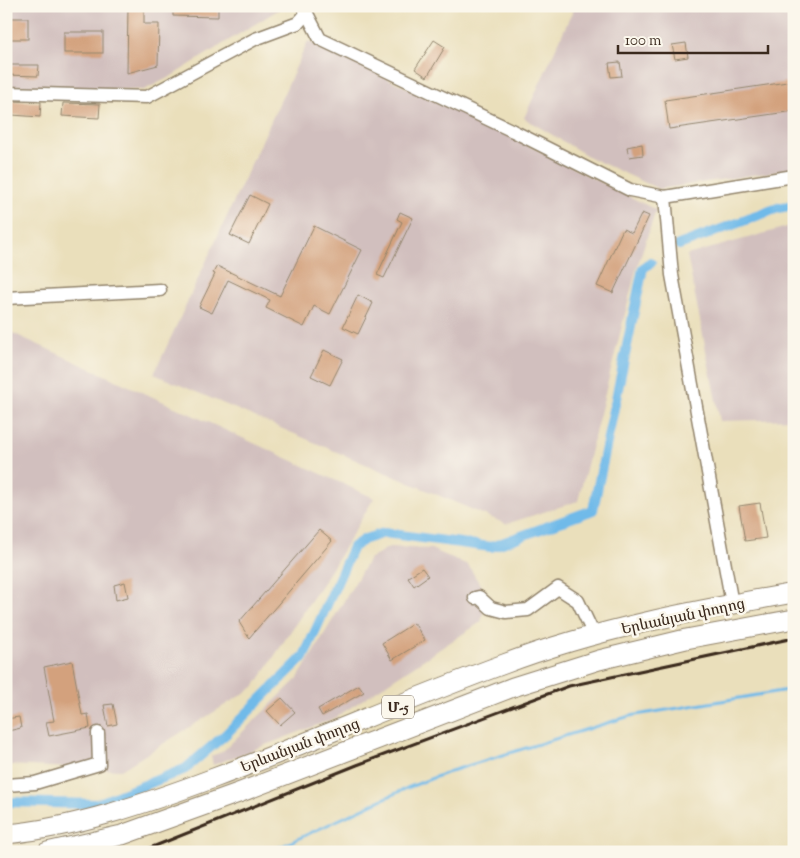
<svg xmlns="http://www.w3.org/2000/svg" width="800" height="858" font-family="'Sorts Mill Goudy','Noto Serif Armenian',serif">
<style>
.industrial{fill:#d1bfbe}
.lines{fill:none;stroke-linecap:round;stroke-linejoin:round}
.stream{stroke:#70bae9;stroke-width:3}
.canal{stroke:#70bae9;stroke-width:10}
.building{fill:#d3a17d}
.minor-casing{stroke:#92846c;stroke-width:15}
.highway-casing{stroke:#92846c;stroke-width:21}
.minor{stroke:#fff;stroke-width:12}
.highway{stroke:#fff;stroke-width:19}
.rail{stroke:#3b2a1e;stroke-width:3}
.labels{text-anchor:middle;stroke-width:5;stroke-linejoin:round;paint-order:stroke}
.shield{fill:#fbf7ec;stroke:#75685c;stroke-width:1}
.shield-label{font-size:14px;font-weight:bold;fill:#3b2a1e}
.street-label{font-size:15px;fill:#3b2a1e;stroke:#fbf7ec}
</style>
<rect width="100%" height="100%" fill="#fbf7ec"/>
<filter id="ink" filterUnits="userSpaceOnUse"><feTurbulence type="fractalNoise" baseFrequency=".02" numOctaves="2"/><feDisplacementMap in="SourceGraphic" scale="10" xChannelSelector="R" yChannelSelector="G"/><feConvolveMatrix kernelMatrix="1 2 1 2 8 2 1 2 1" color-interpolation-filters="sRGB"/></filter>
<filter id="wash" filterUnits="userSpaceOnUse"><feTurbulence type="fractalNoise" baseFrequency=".0096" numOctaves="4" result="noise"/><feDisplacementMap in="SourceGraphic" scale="20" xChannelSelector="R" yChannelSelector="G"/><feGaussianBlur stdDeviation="1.12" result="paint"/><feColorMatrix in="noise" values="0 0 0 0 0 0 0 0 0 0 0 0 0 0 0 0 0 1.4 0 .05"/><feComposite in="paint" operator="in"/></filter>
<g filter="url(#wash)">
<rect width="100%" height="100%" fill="#eadfbb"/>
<g class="industrial">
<path d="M6 6H281V8L170 77 144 90 6 86Z"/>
<path d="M575 6H794V169L659 189 591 158 524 118Z"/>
<path d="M308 41 518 140 656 210 636 270 578 501 506 524 154 374Z"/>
<path d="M794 225V419L720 421 687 255Z"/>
<path d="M6 330 374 498 331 570 254 687 121 770 6 765Z"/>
<path d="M389 547 431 549 468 565 487 596 481 622 333 719 213 765 211 756 222 752 298 678 369 559Z"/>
</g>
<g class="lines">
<path class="stream" d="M278 848 407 788 451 771 630 716 794 689"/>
<g class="canal">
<path d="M679 245 778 208 794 205"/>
<path d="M6 802 97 804 185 769 226 734 304 656 353 547 365 539 384 533 491 547 593 510 643 268 651 263"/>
</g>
</g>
<g id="blocks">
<g class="building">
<path d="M128 6H144V24H159L158 65 127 73Z"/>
<path d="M173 6H218V17L173 16Z"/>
<rect x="6" y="18" width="22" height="21"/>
<rect x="64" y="32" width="39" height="21"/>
<path d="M434 40 445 47 427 77 415 69Z"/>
<path d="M686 43 688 57 675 59 672 45Z"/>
<path d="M620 62 622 76 611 77 609 63Z"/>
<path d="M6 65H39L38 76 6 75Z"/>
<path d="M794 81V111L669 129 665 100Z"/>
<path d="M12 101 41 102 40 117 12 115Z"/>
<path d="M63 103 100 104 99 118 62 116Z"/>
<path d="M642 144 643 155 629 157 627 147Z"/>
<path d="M250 195 268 204 249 244 230 235Z"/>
<path d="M400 212 413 218 384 278 377 275 402 222 397 219Z"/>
<path d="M642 213 649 216 613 293 597 286 623 229 632 233Z"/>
<path d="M314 226 362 250 330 314 314 306 304 327 266 308 270 300 228 280 212 313 199 307 215 274 213 273 217 266 280 296Z"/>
<path d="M358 295 373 303 358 334 343 327Z"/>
<path d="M324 350 343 359 330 385 311 376Z"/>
<path d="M760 503 766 538 745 541 739 506Z"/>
<path d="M319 530 332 541 249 638 239 622Z"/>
<path d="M422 568 428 576 414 586 408 577Z"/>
<path d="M125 582 128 597 116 600 114 585Z"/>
<path d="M414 623 425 640 392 660 382 643Z"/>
<path d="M72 661 82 715 88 714 90 728 49 736 46 722 54 721 44 667Z"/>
<path d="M359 685 364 692 322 716 318 709Z"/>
<path d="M282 698 295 712 280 725 267 711Z"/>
<path d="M113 704 117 724 108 726 104 705Z"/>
<path d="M19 717 21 728 8 731 6 719Z"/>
</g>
</g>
</g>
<g filter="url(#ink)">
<use href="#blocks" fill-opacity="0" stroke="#92846c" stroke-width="1"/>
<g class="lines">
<g class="minor-casing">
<g id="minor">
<path d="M303 6 320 39 513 131 630 190 665 197"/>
<path d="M6 93 147 97 255 39 298 23 307 13"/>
<path d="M6 298 160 290"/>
<path d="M475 598 479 597 491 608 506 612 528 610 558 588 578 601 594 635"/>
<path d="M732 604 672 275 665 197 794 176"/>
<path d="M6 785 35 783 99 764 98 733"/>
</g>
</g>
<g class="highway-casing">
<g id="highway">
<path d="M6 834C75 828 150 802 214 778 311 742 406 700 504 664 596 629 697 610 794 593"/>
<path d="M47 852 122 835 241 792 513 687 599 660 686 639 794 619"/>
</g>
</g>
<use href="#minor" class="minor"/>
<use href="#highway" class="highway"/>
<path class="rail" d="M140 852 357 765 569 686 794 638"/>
</g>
</g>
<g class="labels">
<rect class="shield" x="382" y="695.5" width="32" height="23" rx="4"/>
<g class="shield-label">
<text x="398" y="712">Մ-5</text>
</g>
<g class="street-label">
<text transform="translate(683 616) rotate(-12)" y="5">Երևանյան փողոց</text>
<text transform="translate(300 745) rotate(-21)" y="5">Երևանյան փողոց</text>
</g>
</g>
<rect width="800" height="858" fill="none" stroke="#fbf7ec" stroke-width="25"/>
<path d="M618 45v8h150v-8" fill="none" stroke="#3b2a1e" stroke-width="2.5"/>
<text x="625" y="45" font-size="15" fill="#3b2a1e" stroke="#fbf7ec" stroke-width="4" paint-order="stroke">100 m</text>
</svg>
